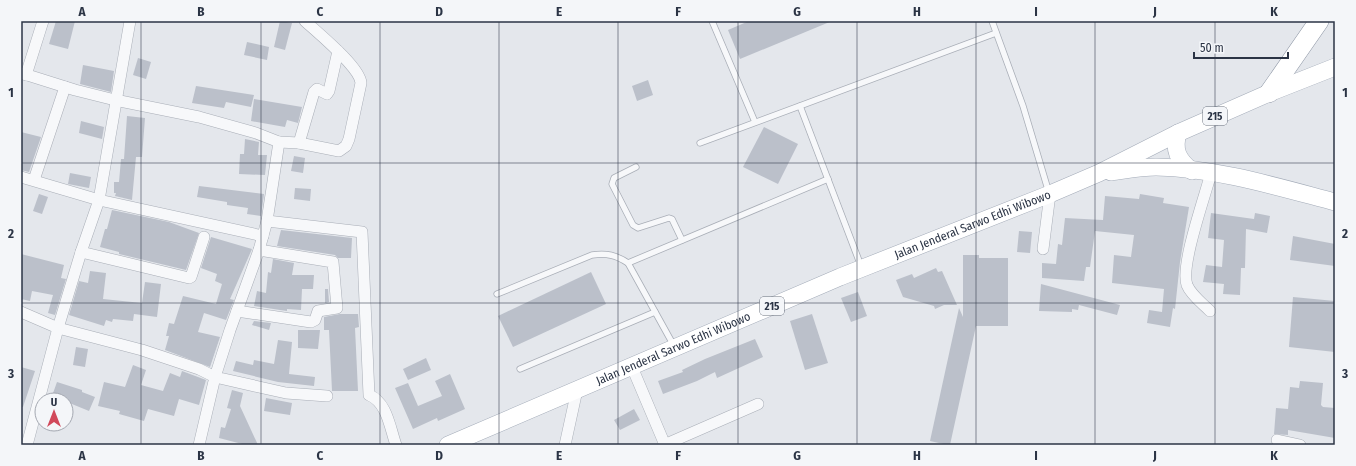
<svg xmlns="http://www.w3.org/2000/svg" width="1356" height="466" font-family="'Fira Sans Condensed',sans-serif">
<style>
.building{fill:#bbc0ca}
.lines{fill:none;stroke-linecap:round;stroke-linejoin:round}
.lane-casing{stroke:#a9aeb7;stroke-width:7}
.street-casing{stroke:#a9aeb7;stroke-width:12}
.primary-casing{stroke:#a3abb8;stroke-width:18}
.highway-casing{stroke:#8b94a3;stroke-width:20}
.lane{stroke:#f7f8fa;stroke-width:5.5}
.street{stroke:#f7f8fa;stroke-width:11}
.primary{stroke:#fff;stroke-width:17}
.highway{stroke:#fff;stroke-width:19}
.grid{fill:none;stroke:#2b3445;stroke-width:1;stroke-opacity:0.55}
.labels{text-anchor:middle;stroke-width:3;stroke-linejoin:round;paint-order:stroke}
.shield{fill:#f4f6f9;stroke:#676e7b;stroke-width:1}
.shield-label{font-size:11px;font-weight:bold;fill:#2b3445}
.street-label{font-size:12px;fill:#2b3445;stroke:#f4f6f9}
.neatline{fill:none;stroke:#2b3445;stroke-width:1.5}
.grid-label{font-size:13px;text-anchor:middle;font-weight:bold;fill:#2b3445}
</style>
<rect width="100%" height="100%" fill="#e4e7ec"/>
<g class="building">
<path d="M56 21H75L68 49 49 44Z"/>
<path d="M280 21 292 23 285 50 274 47Z"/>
<path d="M749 21H832L740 59 728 30Z"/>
<path d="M247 42 269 47 267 60 244 55Z"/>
<path d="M138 58 151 62 146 79 133 75Z"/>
<path d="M83 65 114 71 111 92 80 84Z"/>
<path d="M648 80 653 95 637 101 632 86Z"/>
<path d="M196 86 254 95 251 107 226 102 224 108 192 103Z"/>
<path d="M254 99 302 107 298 123 287 120 285 127 251 121Z"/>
<path d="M127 116 145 118 142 157H136L132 200 115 196 116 193H114V182H119L121 159H124Z"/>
<path d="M81 121 104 127 102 139 79 133Z"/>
<path d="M764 127 798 144 778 184 743 167Z"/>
<path d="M21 132 41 137 29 172 21 170Z"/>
<path d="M245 139 259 142 258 155H267L265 175 239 174 240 154H244Z"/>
<path d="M294 156 305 158 303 173 291 171Z"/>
<path d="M70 173 91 177 89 188 68 184Z"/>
<path d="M199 186 264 194 261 216 247 214 248 208 227 205V202L197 197Z"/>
<path d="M295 188 311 189 310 201 294 199Z"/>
<path d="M39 194 48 197 42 214 33 211Z"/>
<path d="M1140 194 1164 198 1163 203 1189 207 1180 262 1175 309 1173 308 1170 327 1147 323 1149 310 1162 312 1164 289 1112 283 1114 255 1131 257 1134 235 1095 231 1090 267H1086L1084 281 1042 278V263L1056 264 1058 244 1062 245 1065 218 1103 220 1105 196 1139 199Z"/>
<path d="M112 210 169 222 199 233 186 270 119 254V252L100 247 105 229H107Z"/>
<path d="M1211 213 1254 219 1255 213 1270 216 1267 233 1246 229 1245 268H1241L1240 295 1223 294 1224 284 1203 282 1206 265 1222 267 1224 240 1208 238Z"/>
<path d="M281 230 352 238 351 258H338L335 255 277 246Z"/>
<path d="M1019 231 1032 232 1030 253 1017 252Z"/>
<path d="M1293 236 1335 244V266L1290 260Z"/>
<path d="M211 237 252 249 230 299 234 300 226 320 204 313 198 332 220 337 210 367 165 350 169 336H166L169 323 174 324 183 296 216 304 222 284 215 281 217 274 201 268Z"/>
<path d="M21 254 64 265 61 278 66 279 55 315 48 313 53 295 32 291 30 301 21 299Z"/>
<path d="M963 255H979V258H1008V326H976L950 445H948L930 441 959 308 963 317Z"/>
<path d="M273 259 294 263 292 275H314L313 289H302L301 310 287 309V311L280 310 254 306 257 291 266 293 268 272 271 273Z"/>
<path d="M936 268 938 272 942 271 957 305H944L935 309 934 306 903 297 896 280 912 274 914 278Z"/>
<path d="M90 271 106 273 103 299 142 303 145 282 161 284 157 317 134 314 133 321 113 319 112 322 106 320 104 326 69 315 79 281 88 283Z"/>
<path d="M591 272 606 304 513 347 498 316Z"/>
<path d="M1041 284 1120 305 1117 315 1079 305 1078 310 1072 309V312L1039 311Z"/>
<path d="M325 289H328L329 302 325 303Z"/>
<path d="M858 292 867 316 851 322 841 298Z"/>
<path d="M1293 297 1335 301V352L1289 347Z"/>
<path d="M340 314H358L359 327 355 328 358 391H332L329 330H324V317Z"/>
<path d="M812 314 828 363 805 370 790 321Z"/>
<path d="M254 321 271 323 269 330 252 325Z"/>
<path d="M298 330H320L318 349 298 348Z"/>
<path d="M755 339 763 357 717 378 715 372 697 381 663 394 658 381 683 372 682 370 705 359Z"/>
<path d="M278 340 292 342 289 374 315 377 314 386 278 382 233 371 236 361 253 365 254 360 274 364Z"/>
<path d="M76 347 88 349 85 367 73 365Z"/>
<path d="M426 358 431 370 408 380 403 369Z"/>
<path d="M133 365 146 370 141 385 163 391 170 373 180 377 182 371 206 380 199 405 179 399 174 416 148 409 144 421 119 414 120 411 98 406 104 382 125 387Z"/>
<path d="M21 367 35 371 23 407H21Z"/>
<path d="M450 374 465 409 438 421 437 418 413 429 395 388 408 383 418 406 442 396 435 381Z"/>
<path d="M1300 381 1323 383 1321 405 1323 407 1335 408V438L1288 430V435L1274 434 1276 408 1288 409 1290 387 1299 388Z"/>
<path d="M57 382 82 390V392L95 397 89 411 67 402 66 400 52 396Z"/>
<path d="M232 390 243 393 240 406 258 445H246L219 438 221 427 225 428 231 409 227 408Z"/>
<path d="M266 398 292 403 290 415 264 411Z"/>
<path d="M634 409 640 420 620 430 614 420Z"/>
</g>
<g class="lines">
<g class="lane-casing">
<g id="lane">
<path d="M712 21 755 122"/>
<path d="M992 21 1023 106 1049 193"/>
<path d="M800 106 861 266"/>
<path d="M700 143 996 33"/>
<path d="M636 167 614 178 612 184 633 225 638 228 669 218 672 219 682 240"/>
<path d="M497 294 592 255C607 253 616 255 628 263"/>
<path d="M674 346 628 263 828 179"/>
<path d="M520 369 655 312"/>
</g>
</g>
<g class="street-casing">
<g id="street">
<path d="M21 73 75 90 115 100 199 117 256 133 279 142 267 221 259 250 230 330 215 377 286 393 327 396"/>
<path d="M26 75 43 21"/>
<path d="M279 142 299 143 339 151 346 146 349 139 361 83C360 67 318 33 305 21"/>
<path d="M299 143 314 92 317 89 327 94 329 91 338 51"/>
<path d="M21 177 99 200 263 236"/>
<path d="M34 180 65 87"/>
<path d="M267 221 362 232 369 395C387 402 390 428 396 445"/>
<path d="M1043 249 1050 194"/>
<path d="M81 252 189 278 191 277 204 237"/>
<path d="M237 311 311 322 315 320 318 311 337 308 333 262 259 250"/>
<path d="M1210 311C1202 303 1191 295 1187 285 1180 266 1205 196 1211 173"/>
<path d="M21 312 58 328 142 350 199 369 215 377 199 445"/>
<path d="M632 367 665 445"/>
<path d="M1277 440 1300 445"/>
<path d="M27 445 58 328 81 252 99 200 130 21"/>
<path d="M565 445 577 390"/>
<path d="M664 445 758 404"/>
</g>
</g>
<g class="primary-casing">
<g id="primary">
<path d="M1178 133C1173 150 1178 160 1192 171"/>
<path d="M1111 172C1126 170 1141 167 1156 167 1216 168 1278 187 1335 202"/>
<path id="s1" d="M448 445 840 277 1050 194 1099 173 1178 133 1269 93 1335 67"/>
</g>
</g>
<g class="highway-casing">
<path id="highway" d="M1269 93 1319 21"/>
</g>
<use href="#lane" class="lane"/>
<use href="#street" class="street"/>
<use href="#primary" class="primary"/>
<use href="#highway" class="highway"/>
</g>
<path class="grid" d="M141 21V445M261 21V445M380 21V445M499 21V445M618 21V445M738 21V445M857 21V445M976 21V445M1095 21V445M1215 21V445M21 163H1335M21 303H1335"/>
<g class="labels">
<g class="shield">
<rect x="1203" y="107" width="24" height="18" rx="3"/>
<rect x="760" y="297" width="24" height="18" rx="3"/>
</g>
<g class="shield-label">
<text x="1215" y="120">215</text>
<text x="772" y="310">215</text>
</g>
<g class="street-label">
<text dy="4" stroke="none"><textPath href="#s1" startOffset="569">Jalan Jenderal Sarwo Edhi Wibowo</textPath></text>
<text dy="4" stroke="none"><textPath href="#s1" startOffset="245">Jalan Jenderal Sarwo Edhi Wibowo</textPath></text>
</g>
</g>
<rect width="1356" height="466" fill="none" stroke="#f4f6f9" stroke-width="44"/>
<g transform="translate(54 412)"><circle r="19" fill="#f4f6f9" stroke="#a4a8b1"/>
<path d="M0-3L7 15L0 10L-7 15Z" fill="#d1495b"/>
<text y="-6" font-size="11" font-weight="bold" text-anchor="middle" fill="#2b3445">U</text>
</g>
<path d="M1194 52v6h94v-6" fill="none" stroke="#2b3445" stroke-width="2"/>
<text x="1200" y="52" font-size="12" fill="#2b3445" stroke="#f4f6f9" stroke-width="3" paint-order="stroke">50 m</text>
<rect x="22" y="22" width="1312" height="422" class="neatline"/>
<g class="grid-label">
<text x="82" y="16">A</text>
<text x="201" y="16">B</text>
<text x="320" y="16">C</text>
<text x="439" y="16">D</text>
<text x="559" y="16">E</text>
<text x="678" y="16">F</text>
<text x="797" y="16">G</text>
<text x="917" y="16">H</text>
<text x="1036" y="16">I</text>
<text x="1155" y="16">J</text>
<text x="1274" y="16">K</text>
<text x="11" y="97">1</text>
<text x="1345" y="97">1</text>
<text x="11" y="238">2</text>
<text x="1345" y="238">2</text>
<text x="11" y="378">3</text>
<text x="1345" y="378">3</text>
<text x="82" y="460">A</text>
<text x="201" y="460">B</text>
<text x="320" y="460">C</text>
<text x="439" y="460">D</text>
<text x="559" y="460">E</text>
<text x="678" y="460">F</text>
<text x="797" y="460">G</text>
<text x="917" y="460">H</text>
<text x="1036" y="460">I</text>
<text x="1155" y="460">J</text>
<text x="1274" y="460">K</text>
</g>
</svg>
